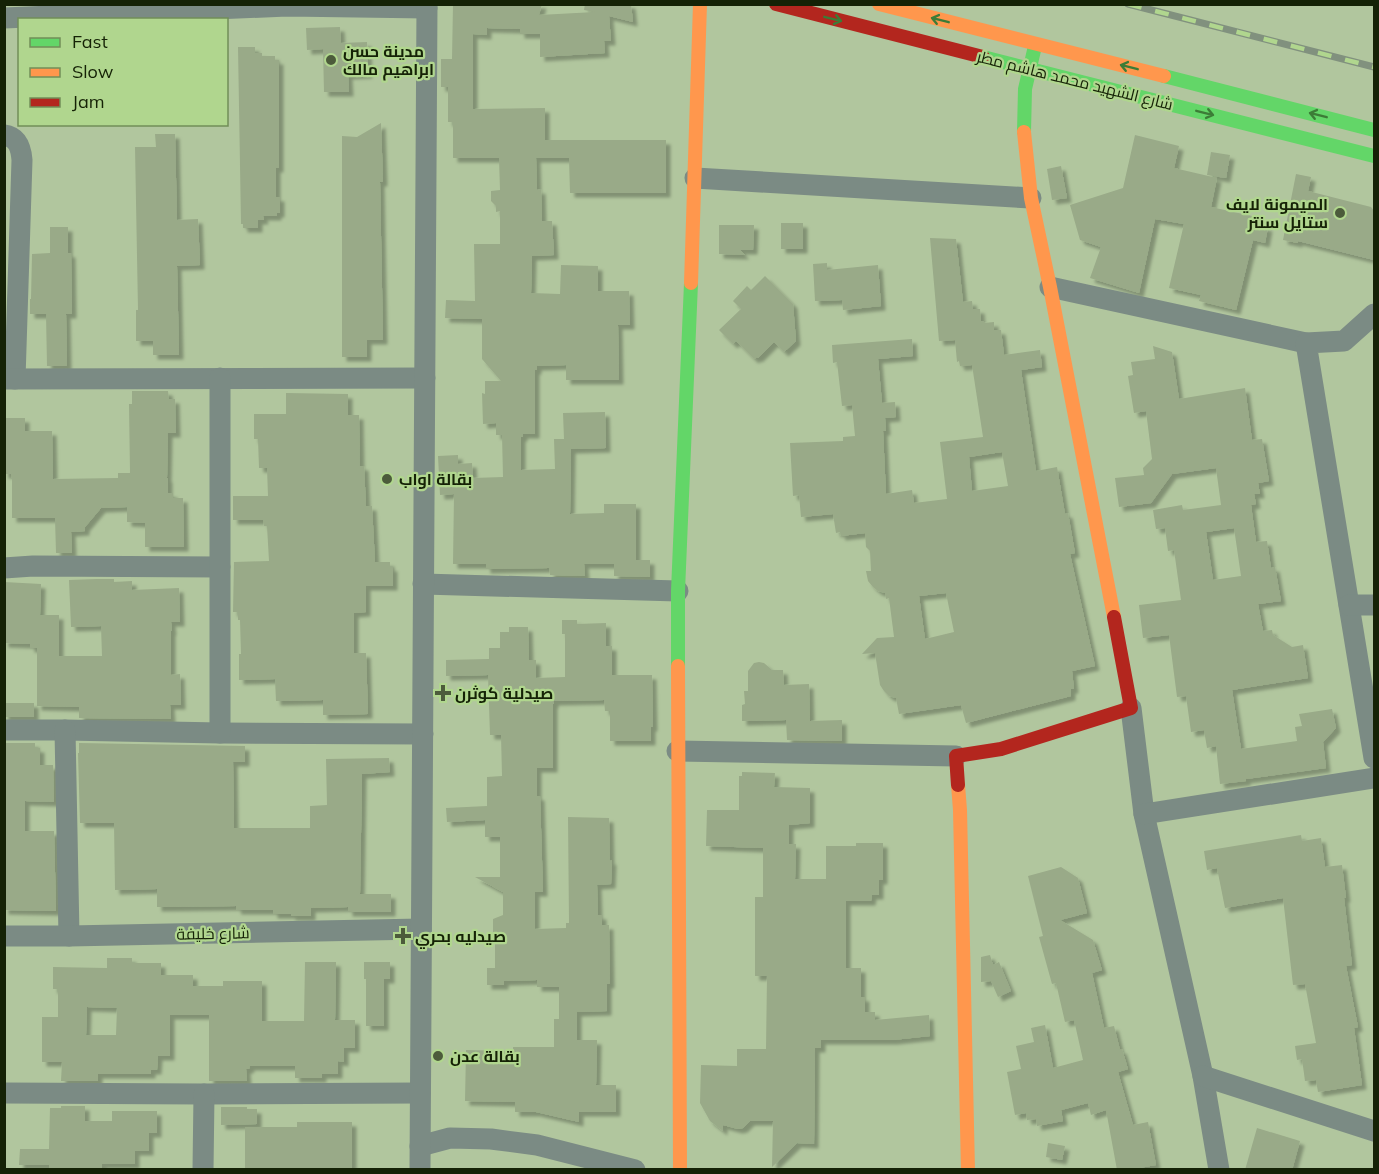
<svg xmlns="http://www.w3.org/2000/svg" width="1379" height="1174" font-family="Mulish,Cairo,sans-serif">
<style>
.building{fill:#9a8;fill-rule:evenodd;filter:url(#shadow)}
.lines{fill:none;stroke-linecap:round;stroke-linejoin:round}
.street{stroke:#7b8b84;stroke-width:21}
.fast{stroke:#63d668;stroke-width:14}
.slow{stroke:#ff974d;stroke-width:14}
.jam{stroke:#b3261e;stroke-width:14}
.rail-casing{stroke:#81917e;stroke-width:7}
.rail{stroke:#b0d68e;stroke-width:4.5;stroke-dasharray:14;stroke-linecap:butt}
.oneway{stroke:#3c7c37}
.poi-dot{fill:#4c5b3b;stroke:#b0d68e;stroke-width:2}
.labels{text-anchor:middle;stroke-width:4.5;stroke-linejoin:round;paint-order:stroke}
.poi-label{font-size:16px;font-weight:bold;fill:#152206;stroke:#b0d68e;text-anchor:start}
.street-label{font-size:16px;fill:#152206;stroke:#b0d68e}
</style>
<defs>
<filter id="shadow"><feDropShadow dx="4.5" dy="4.5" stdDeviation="1.5" flood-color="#0004"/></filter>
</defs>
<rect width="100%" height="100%" fill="#b1c69e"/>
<g class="building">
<path d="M453 4H542L539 15 595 12 584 10 585 4H631L633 22 609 16 611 41H604L605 53 540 57V34H520V29L487 28V35L473 34V109L545 108V140H666V193H570L569 158H536L537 190 541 189 542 221H552L554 255 532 256 531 293 560 294 561 265 598 266V291H629L630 325H618L619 380H566V365L537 366V370H535V434H523V437H521V470L555 469 554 439H564L563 413 605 412 606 448 571 449 570 514 604 513V504H636V560H650V577L614 576V564H584L585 576 550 575 549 568 486 569V564H453L454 494 440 495 438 456 458 455V464L472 463 473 478 503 477 502 435H496V423L483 424 482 393 485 394V381H501L482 359V319L445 318 446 300 475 301 474 244H500V211L496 212V206L491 201V191L500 190 499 158H453V122H448V87H441V59H452Z"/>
<path d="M340 27 341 43 367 42 368 74 348 75 349 92H324L323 49 307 50 306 28Z"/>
<path d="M238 47H255V53H262V56H275V60H279V168H276V197H280V213H277V216H263L264 220H258V228H243V224H241Z"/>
<path d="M381 123 383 182H380L383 340H367V357H342V136L357 137Z"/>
<path d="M155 134H175L177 220 198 219 200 265 177 266 179 355H153V341H136V310H138L135 147H156Z"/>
<path d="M1135 135 1179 146 1174 168 1217 178 1211 207 1252 216 1251 223 1268 227 1265 243 1253 240 1236 310 1199 301 1201 295 1169 288 1184 224 1155 219 1139 293 1090 278 1101 247 1080 240 1070 205 1123 188Z"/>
<path d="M1211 152 1230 155 1226 178 1207 175Z"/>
<path d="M1061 166 1067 198 1052 200 1047 169Z"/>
<path d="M1296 174 1311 177 1308 191 1371 207 1374 211V260L1298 241V243L1283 240Z"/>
<rect x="781" y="223" width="22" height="26"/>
<path d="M719 225H754L753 250H740L745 255 719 254Z"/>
<path d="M50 227H68V253H71L72 314H66L67 366H47L46 314H30V299H31L32 254 50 253Z"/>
<path d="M930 238 956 239 963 302 972 301 973 309H980L981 321H984V323L994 322V330H1001L1004 355 1040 350 1042 367 1021 370 1036 471 1057 467 1065 514 1068 513 1075 553 1070 554 1095 666 1072 671 1074 689H1071V696L966 723 961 705 899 714 896 698 889 696 884 691 880 685 875 653 862 654 877 638 894 637 889 598 886 599 885 593 878 591 873 587 868 581 866 571H871L870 551 866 547 865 533 841 536 840 532 836 533 833 514 801 517 799 495 793 496 790 443 843 441V437L855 436 852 405 842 406 837 362 833 363 832 345 912 339 913 356 878 359 882 403 895 402 896 417 885 418 886 431H883L886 494 912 490 914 503 947 499 940 442 983 437 972 365 960 366 959 361 957 362 955 340 939 341ZM1002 452 1008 486 972 491 969 457ZM946 593 954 632 925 639 919 596Z"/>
<path d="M827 263V270L878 265 881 306 843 310 842 300 815 301 813 264Z"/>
<path d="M765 276 793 304 796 341 784 352 774 342 758 358 757 357 754 359 736 341 733 344 719 330 741 309 733 301 747 286 751 290Z"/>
<path d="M1153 346 1172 352 1179 399 1245 388 1252 440 1262 439 1269 481 1258 483 1260 494H1254L1256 504 1251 505 1256 542 1267 541 1271 568 1275 567 1281 601 1258 604 1263 631 1272 630 1273 635 1292 647 1303 645 1308 678 1232 690 1241 749 1297 741 1295 727 1302 726 1299 714 1332 709 1336 728 1323 742 1326 768 1246 779V781L1220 784 1216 746 1207 748 1204 730 1191 732 1186 696 1177 697 1169 635 1143 638 1139 605 1181 600 1174 550 1168 551 1165 528 1156 529 1153 510 1182 505 1183 510 1221 505 1216 468 1172 474 1151 503 1119 507 1115 478 1144 475 1143 468 1152 459 1146 411 1134 413 1128 376 1133 375 1131 362 1155 359ZM1234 528 1241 576 1213 580 1206 532Z"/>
<path d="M132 391H168L169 399H175L176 433H168L167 478H168V493H173V498H183L184 547H145V523L127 522V507L101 508 85 527V531L71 532 72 553H56L55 518H12V478L11 474H4V418H25V431H52L53 479 118 478V473H130L129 404H132Z"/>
<path d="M286 393 348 394V415H359L360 466H364L366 506H372L375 562H390V567H393V586H366V612L354 613V653H366L368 714 323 715V700L276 701 275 679 239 680V654H241L240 620H238V612H233L234 562 269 561 267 526H264L263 520H233V496H268L267 468H259L258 439H254V414H286Z"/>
<path d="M97 579H114V582L132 581V590L179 588 180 622H171L172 631H171V675L180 674 181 705H170L171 719 79 718V707L37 706V648H30V644L4 643V582L41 584 40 615H59V656H102L101 626 71 627 69 580Z"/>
<path d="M562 620H577V624L606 623V646H612V675H652L653 727H651V741H610V711H605L604 700 554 701V704H553V768H537V796H540L543 892H535V929L566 928V923H569L568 817 609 818 610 861 612 860 611 884 597 885 598 915H602V925H609L610 984H607V1011L577 1012V1040H597L596 1085H616V1112H579V1122L536 1112H515V1102L465 1101 466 1050 513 1051V1047H554V1019H559V987H537V980L504 981V985H487V968H495V936H493V919L503 915V892L475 877H500V837H485V820L447 822 446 808 487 806V777L502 776 501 735H490L488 675 446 676V660L489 659V648H500V632H509V627H528L529 660H536V678L565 677V634H562Z"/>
<path d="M759 662 764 663 772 670H783L784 685 809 684 810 721 842 720V741L787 740 786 720 742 721V705L745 704 744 691H748V671L754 663Z"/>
<rect x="4" y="703" width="30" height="14"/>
<path d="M4 743H35V748H40V765H53L54 802 25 801V831H54L56 911 4 910Z"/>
<path d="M79 743 245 746V762H233L234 828H310V806L327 805 326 759 389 758 390 772 362 774 360 894H391V912H348V907L311 908V916H291V914H273V910H237L236 906 157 907V889L115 890 114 823H80L78 753H79Z"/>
<path d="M742 772 775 773 774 787 810 788V823L789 825V844H796L795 879H826V846H856V843H883V880H879V895H872L871 901H846V968H861V997H865V1012H875V1020L929 1015 930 1036 893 1040H821V1048H815L814 1144 797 1143 772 1167 773 1121H750L743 1128 738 1129 723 1125V1131L710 1121 700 1103 701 1065 737 1066V1049H766L767 976H755V897H763V848L706 846 707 810H739V776H742Z"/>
<path d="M1301 835 1302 841 1321 838 1325 867 1342 865 1346 898H1344L1352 965 1346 966 1358 1027 1354 1028 1362 1085 1318 1092 1316 1080 1305 1081 1302 1059 1297 1060 1295 1046 1316 1043 1305 984 1293 985 1283 898 1225 908 1217 868 1207 870 1204 851Z"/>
<path d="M1061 867 1078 878 1087 913 1060 920 1093 940 1102 970 1092 973 1104 1028 1114 1026 1120 1050 1122 1049 1128 1069 1118 1072 1133 1125 1148 1122 1156 1165 1128 1170H1117L1106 1110 1091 1115 1088 1103 1061 1110 1063 1121 1037 1126 1036 1119 1027 1120 1026 1113 1015 1115 1007 1072 1021 1069 1016 1046 1034 1042 1031 1028 1045 1025 1053 1068 1083 1060 1074 1020 1065 1022 1056 983 1052 984 1039 937 1043 936 1028 876Z"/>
<path d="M990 955 993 965 999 962 1011 991 998 997 991 981 981 982V957Z"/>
<path d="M107 958H132V963H161V975H193V986H223V981H262V1021H304L305 962H336L335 1020H355V1048H344V1062L338 1061V1074H322V1078H295V1066H250L249 1069H246L247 1081H209V1015H170V1056H158L157 1070H151V1074H98V1081H61L62 1062H42V1017H58V989H53V967L107 968ZM87 1007 117 1008 116 1035H86Z"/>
<path d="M364 962H390V979H384V1026H366V979H364Z"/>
<path d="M61 1106H85V1121H112V1111H157V1133H149V1151H135V1164H102V1170H49V1165H19L20 1149H49L50 1108H61Z"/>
<path d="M221 1107H247V1109H257V1124L221 1125Z"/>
<path d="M297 1122H352V1170H245V1127H297Z"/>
<path d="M1257 1128 1300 1141 1292 1170H1245Z"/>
<path d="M1048 1143 1065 1146 1062 1160 1046 1157Z"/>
</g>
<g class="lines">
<g class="street">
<path d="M4 18 287 6 427 8"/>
<path d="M4 135C18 137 21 148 22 160L15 379"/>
<path d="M695 178 1031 198"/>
<path d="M1050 287 1306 343"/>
<path d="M1374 314 1344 341 1306 343 1374 758"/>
<path d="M4 379 425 378"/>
<path d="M4 568 33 566 220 567"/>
<path d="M423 584 678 591"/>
<path d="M1349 605H1374"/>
<path d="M1131 708 1144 814 1203 1076 1219 1170"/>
<path d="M4 730H65L220 733 423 734"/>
<path d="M65 730 69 936"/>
<path d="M220 733V378"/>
<path d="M677 751 956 756"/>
<path d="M1144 814 1374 778"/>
<path d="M4 936H69L421 929"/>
<path d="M1203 1076 1374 1131"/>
<path d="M4 1093 204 1094 420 1093"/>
<path d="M420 1146 450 1138 491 1139 537 1145 635 1170"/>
<path d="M203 1170 204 1094"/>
<path d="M420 1170 427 4"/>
</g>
<g class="fast">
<path d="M983 57 1374 156"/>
<path d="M1164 76 1374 130"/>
<path d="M1024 132 1025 89 1035 46"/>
<path d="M678 666V591L691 283"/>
</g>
<g class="slow">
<path d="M879 4 1164 76"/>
<path d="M1024 132 1031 198 1050 287 1114 617"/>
<path d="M691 283 700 4"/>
<path d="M678 666 680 1170"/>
<path d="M958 785 960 810 968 1170"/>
</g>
<g class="jam">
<path d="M776 4 983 57"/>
<path d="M958 785 956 756 1001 749 1131 708 1114 617"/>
</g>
<g class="rail-casing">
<path id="rail" d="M1128 4 1374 67"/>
</g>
<use href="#rail" class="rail"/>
</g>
<defs><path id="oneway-shaft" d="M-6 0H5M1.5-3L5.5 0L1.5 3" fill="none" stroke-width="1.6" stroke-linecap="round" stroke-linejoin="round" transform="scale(1.5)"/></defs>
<g class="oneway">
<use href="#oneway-shaft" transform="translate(833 19) rotate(14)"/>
<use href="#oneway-shaft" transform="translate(940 20) rotate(-166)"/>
<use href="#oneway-shaft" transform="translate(1129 67) rotate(-166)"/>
<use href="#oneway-shaft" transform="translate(1205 113) rotate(14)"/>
<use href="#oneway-shaft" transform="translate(1318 115) rotate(-166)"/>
</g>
<g class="poi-dot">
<circle cx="331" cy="60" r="6"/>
<circle cx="1340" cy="213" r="6"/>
<circle cx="387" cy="479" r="6"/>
<path d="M440 684h6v6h6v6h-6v6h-6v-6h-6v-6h6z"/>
<path d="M400 927h6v6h6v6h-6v6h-6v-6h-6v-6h6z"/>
<circle cx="438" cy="1056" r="6"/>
</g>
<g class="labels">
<g class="poi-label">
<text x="343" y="57">مدينة حسن<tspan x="343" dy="18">ابراهيم مالك</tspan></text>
<text x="1328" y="210" text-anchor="end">الميمونة لايف<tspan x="1328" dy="18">ستايل سنتر</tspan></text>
<text x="399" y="485">بقالة اواب</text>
<text x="455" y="699">صيدلية كوثرن</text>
<text x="415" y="942">صيدليه بحري</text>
<text x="450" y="1062">بقالة عدن</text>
</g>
<g class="street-label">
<text transform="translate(1075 80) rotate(14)" y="6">شارع الشهيد محمد هاشم مطر</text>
<text transform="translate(213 933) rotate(-1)" y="6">شارع خليفة</text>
</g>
</g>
<rect width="1379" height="1174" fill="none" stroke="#152206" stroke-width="12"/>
<rect x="18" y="18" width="210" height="108" fill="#b0d68e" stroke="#728e58" stroke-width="1.5"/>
<rect x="30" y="38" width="30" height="9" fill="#63d668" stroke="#728e58" stroke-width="1.5"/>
<text x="72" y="48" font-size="18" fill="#152206">Fast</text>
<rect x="30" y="68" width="30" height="9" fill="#ff974d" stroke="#728e58" stroke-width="1.5"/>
<text x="72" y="78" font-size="18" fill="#152206">Slow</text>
<rect x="30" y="98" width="30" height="9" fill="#b3261e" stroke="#728e58" stroke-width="1.5"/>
<text x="72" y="108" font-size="18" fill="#152206">Jam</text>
</svg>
